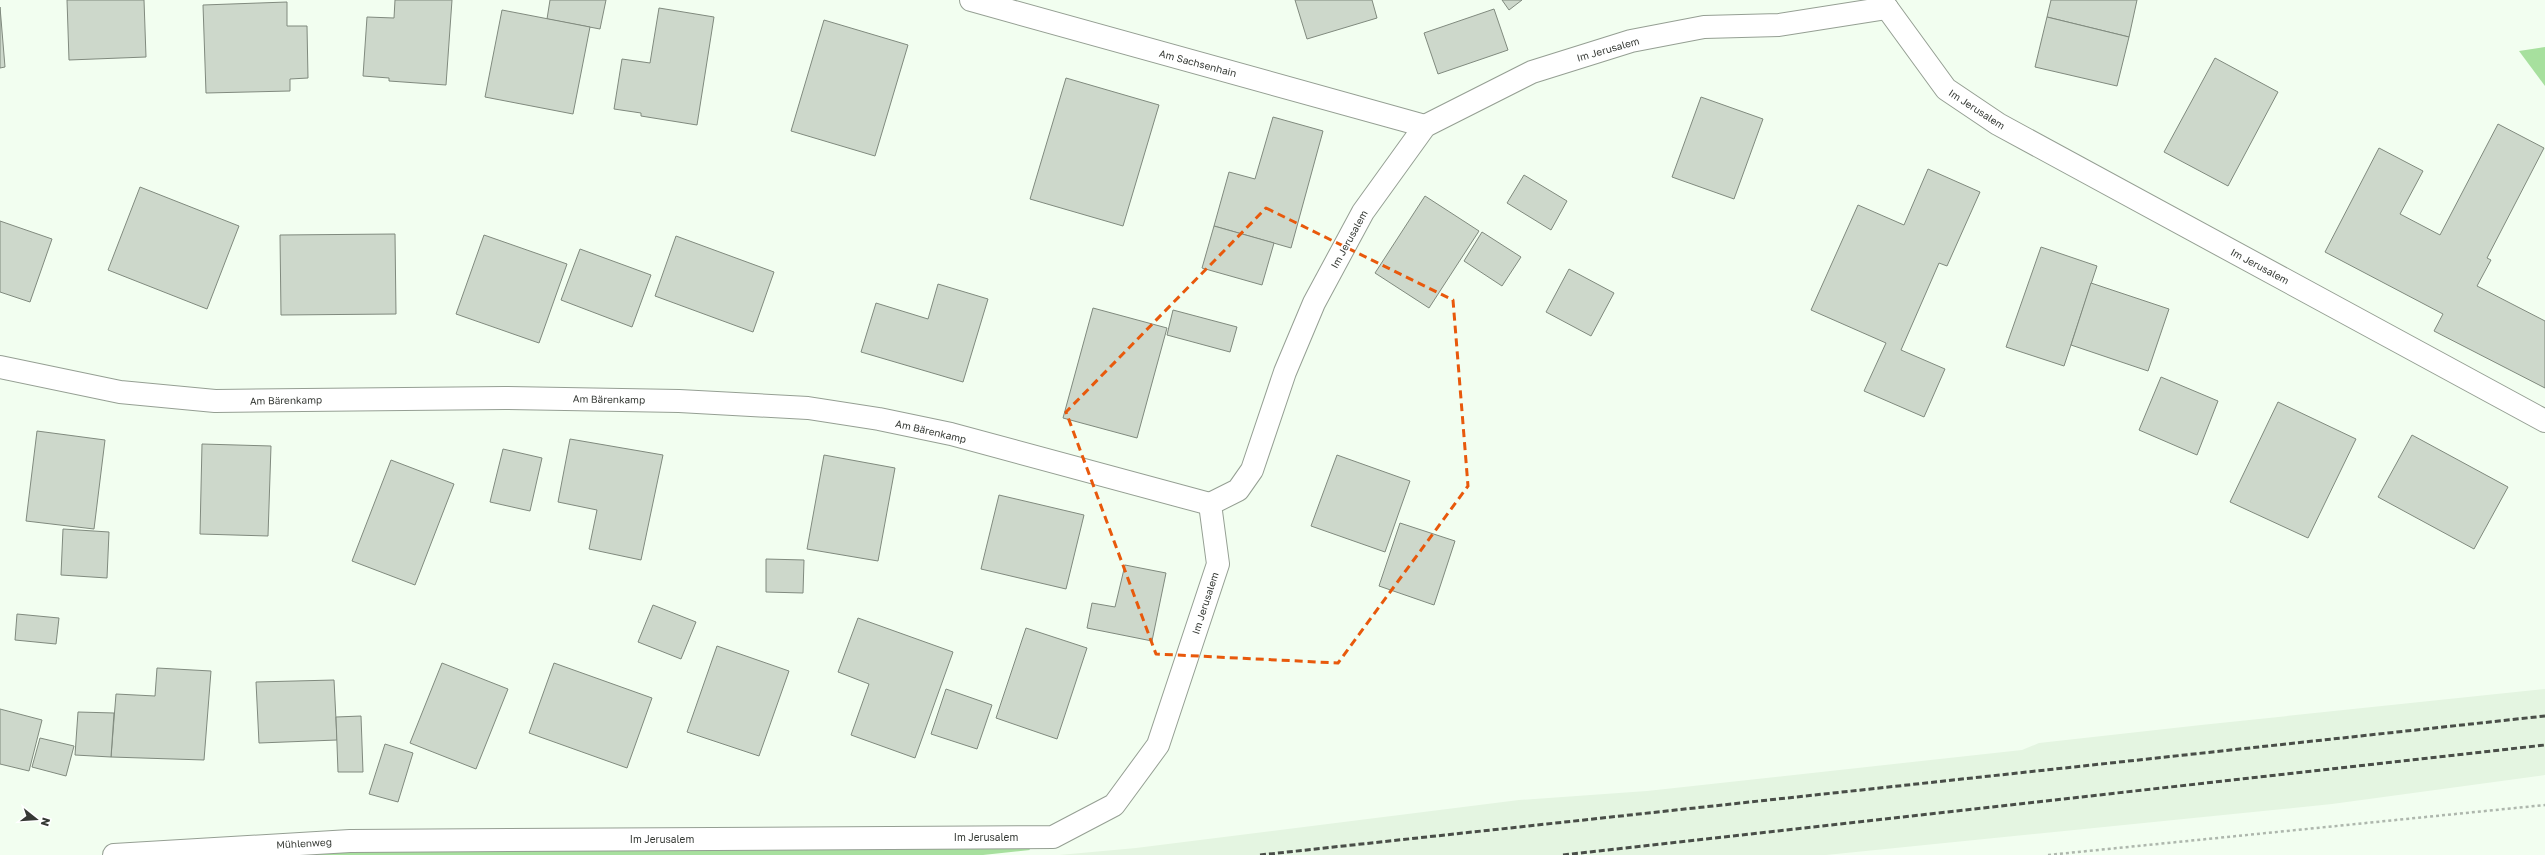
<svg xmlns="http://www.w3.org/2000/svg" width="2545" height="855" font-family="'Golos Text',sans-serif">
<style>
.built{fill:#e4f5e1}
.green{fill:#a7e09e}
.building{fill:#cdd8cb;stroke:#808a7e}
.lines{fill:none;stroke-linecap:round;stroke-linejoin:round}
.minor-casing{stroke:#959f93;stroke-width:24}
.path{stroke:#aeb7ad;stroke-width:2.5;stroke-dasharray:3 3;stroke-linecap:butt}
.minor{stroke:#fff;stroke-width:22}
.rail{stroke:#494e48;stroke-width:3;stroke-dasharray:6 3;stroke-linecap:butt}
.marked{fill:none;stroke:#e8590c;stroke-width:3;stroke-dasharray:8 5;stroke-linejoin:round}
.labels{text-anchor:middle;stroke-width:4;stroke-linejoin:round;paint-order:stroke}
.street-label{font-size:10px;fill:#353934;stroke:#fff}
</style>
<rect width="100%" height="100%" fill="#f2fef0"/>
<path class="built" d="M2545 689V775L2332 804 1826 855H1059L1136 848 1519 800 1647 791 2022 750 2039 743 2201 725Z"/>
<g class="green">
<path d="M2545 47V86L2519 51Z"/>
<path d="M1026 843 1030 850 983 855H252L347 846Z"/>
</g>
<g class="building">
<path d="M67 0H144L146 57 69 60Z"/>
<path d="M395 0H452L446 85 389 81V78L363 76 367 17 394 18Z"/>
<path d="M550 0H606L600 29 547 19Z"/>
<path d="M1295 0H1372L1377 18 1307 39Z"/>
<path d="M1502 0H1522L1509 10Z"/>
<path d="M2051 0H2137L2129 37 2047 17Z"/>
<path d="M287 2V26H307L308 78 290 79V91L206 93 203 5Z"/>
<path d="M0 7 5 67 0 68Z"/>
<path d="M659 8 714 17 697 125 641 116V113L614 109 622 59 650 63Z"/>
<path d="M1494 9 1508 50 1438 74 1424 33Z"/>
<path d="M502 10 590 27 573 114 485 97Z"/>
<path d="M2047 17 2129 37 2117 86 2035 67Z"/>
<path d="M824 20 908 45 875 156 791 131Z"/>
<path d="M2215 58 2278 92 2228 186 2164 152Z"/>
<path d="M1066 78 1159 105 1123 226 1030 199Z"/>
<path d="M1701 97 1763 119 1734 199 1672 177Z"/>
<path d="M1273 117 1323 131 1291 248 1214 226 1229 172 1255 179Z"/>
<path d="M2498 124 2544 148 2487 258 2491 260 2477 286 2545 321V388L2434 331 2443 314 2325 252 2379 148 2423 171 2400 214 2440 235Z"/>
<path d="M1928 169 1980 192 1947 266 1939 263 1901 350 1945 369 1924 417 1864 391 1886 343 1811 310 1858 205 1904 225Z"/>
<path d="M1524 175 1567 201 1551 230 1507 203Z"/>
<path d="M140 187 239 226 207 309 108 270Z"/>
<path d="M1425 196 1479 231 1429 308 1375 273Z"/>
<path d="M0 221 52 239 30 302 0 292Z"/>
<path d="M1214 226 1274 243 1262 285 1202 268Z"/>
<path d="M1482 232 1521 257 1502 286 1464 261Z"/>
<path d="M395 234 396 314 281 315 280 235Z"/>
<path d="M484 235 567 264 539 343 456 314Z"/>
<path d="M676 236 774 272 753 332 655 296Z"/>
<path d="M2041 247 2097 266 2064 366 2006 347Z"/>
<path d="M580 249 651 275 632 327 561 300Z"/>
<path d="M1569 269 1614 293 1591 336 1546 312Z"/>
<path d="M2091 283 2169 309 2148 371 2071 345Z"/>
<path d="M938 284 988 299 963 382 861 352 876 303 928 319Z"/>
<path d="M1093 308 1167 328 1137 438 1063 418Z"/>
<path d="M1173 310 1237 327 1230 352 1167 335Z"/>
<path d="M2161 377 2218 401 2197 455 2139 430Z"/>
<path d="M2278 402 2356 439 2308 538 2230 502Z"/>
<path d="M37 431 105 440 94 529 26 521Z"/>
<path d="M2412 435 2508 487 2474 549 2378 497Z"/>
<path d="M570 439 663 455 641 560 589 549 597 510 558 502Z"/>
<path d="M202 444 271 446 268 536 200 534Z"/>
<path d="M503 449 542 458 530 511 490 502Z"/>
<path d="M824 455 895 468 878 561 807 549Z"/>
<path d="M1337 455 1410 481 1385 552 1311 526Z"/>
<path d="M391 460 454 484 415 585 352 561Z"/>
<path d="M999 495 1084 515 1066 589 981 569Z"/>
<path d="M1400 523 1455 541 1434 605 1379 586Z"/>
<path d="M63 529 109 532 107 578 61 575Z"/>
<path d="M766 559 804 560 803 593 766 592Z"/>
<path d="M1125 565 1166 573 1152 641 1087 628 1092 603 1115 607Z"/>
<path d="M653 605 696 622 681 659 638 642Z"/>
<path d="M17 614 59 618 56 644 15 640Z"/>
<path d="M858 618 953 652 915 758 851 735 869 684 838 672Z"/>
<path d="M1026 628 1087 648 1057 739 996 718Z"/>
<path d="M717 646 789 671 759 756 687 732Z"/>
<path d="M442 663 508 689 476 769 410 743Z"/>
<path d="M554 663 652 698 627 768 529 733Z"/>
<path d="M157 668 211 671 204 760 111 757 116 694 155 696Z"/>
<path d="M334 680 337 740 259 743 256 682Z"/>
<path d="M946 689 992 705 977 749 931 734Z"/>
<path d="M0 709 42 720 29 771 0 764Z"/>
<path d="M78 712 114 713 111 757 75 755Z"/>
<path d="M361 716 363 772H338L336 717Z"/>
<path d="M40 738 74 746 66 776 32 767Z"/>
<path d="M385 744 413 753 398 802 369 794Z"/>
</g>
<g class="lines">
<g class="minor-casing">
<g id="minor">
<path d="M971 0 1425 126"/>
<path d="M1887 8 1946 89 1998 124 2545 421"/>
<path d="M0 367 120 392 215 401 505 398 679 401 808 408 879 419 951 434 1210 504"/>
<path d="M114 855 350 841 1053 837 1114 805 1158 745 1218 564 1210 504 1238 490 1252 470 1285 372 1314 303 1363 212 1425 126 1532 72 1631 41 1704 27 1779 25 1887 8"/>
</g>
</g>
<path class="path" d="M2048 855 2545 805"/>
<use href="#minor" class="minor"/>
<g class="rail">
<path d="M1260 855 2545 716"/>
<path d="M1563 855 2545 745"/>
</g>
</g>
<path class="marked" d="M1266 208 1453 300 1468 486 1338 663 1156 654 1066 412Z"/>
<g class="labels">
<g class="street-label">
<text transform="translate(1608 49) rotate(-16)" y="4">Im Jerusalem</text>
<text transform="translate(1198 63) rotate(15)" y="4">Am Sachsenhain</text>
<text transform="translate(1977 109) rotate(33)" y="4">Im Jerusalem</text>
<text transform="translate(1349 239) rotate(-61)" y="4">Im Jerusalem</text>
<text transform="translate(2260 266) rotate(28)" y="4">Im Jerusalem</text>
<text transform="translate(609 399) rotate(1)" y="4">Am Bärenkamp</text>
<text transform="translate(286 400) rotate(-1)" y="4">Am Bärenkamp</text>
<text transform="translate(931 431) rotate(13)" y="4">Am Bärenkamp</text>
<text transform="translate(1205 603) rotate(-72)" y="4">Im Jerusalem</text>
<text x="986" y="841">Im Jerusalem</text>
<text x="662" y="843">Im Jerusalem</text>
<text transform="translate(304 843) rotate(-3)" y="4">Mühlenweg</text>
</g>
</g>
<g transform="translate(36 819) rotate(107)" stroke="#ffffff" stroke-width="3" paint-order="stroke">
<path d="M0-3L7 15L0 10L-7 15Z" fill="#353934"/>
<text y="-6" font-size="11" font-weight="bold" text-anchor="middle" fill="#353934">N</text>
</g>
</svg>
